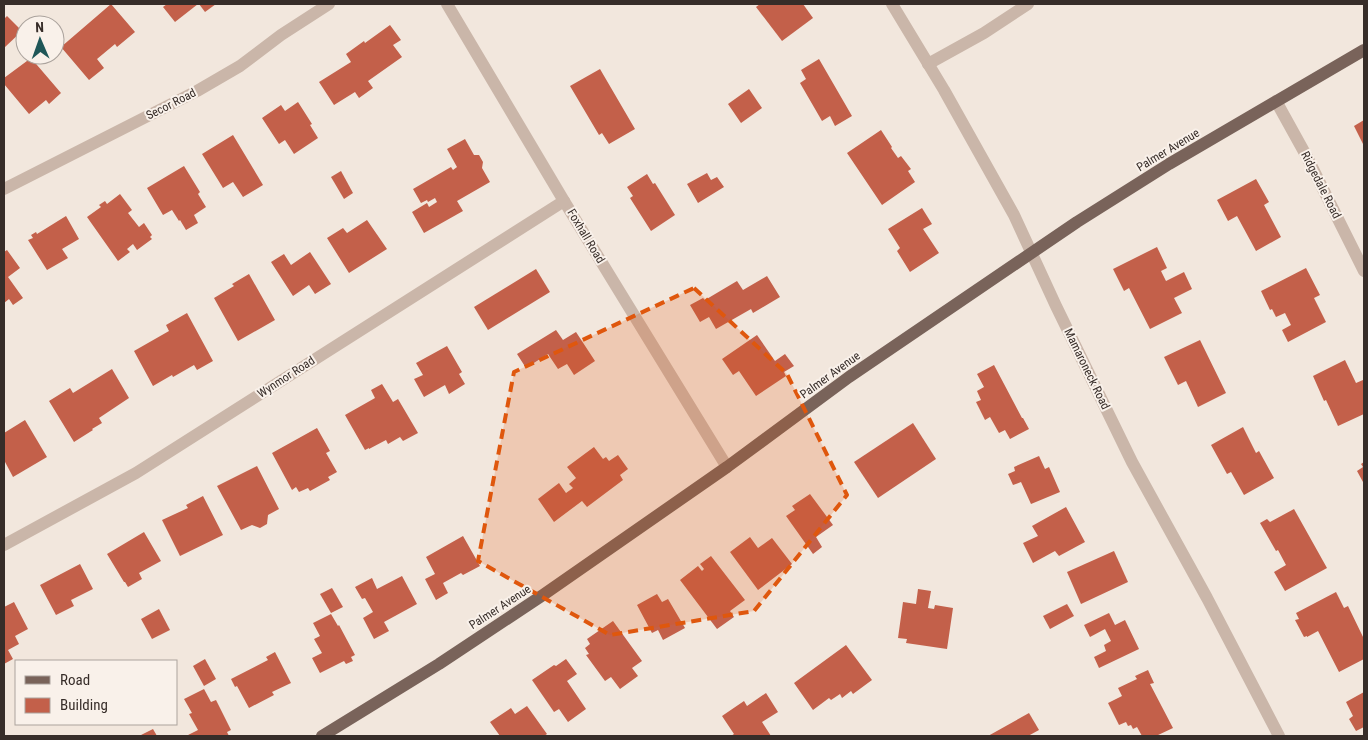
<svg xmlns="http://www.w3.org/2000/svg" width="1368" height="740" font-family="'Roboto Condensed',sans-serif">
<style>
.building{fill:#c3604a}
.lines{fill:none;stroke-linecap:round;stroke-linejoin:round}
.minor{stroke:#cab6a9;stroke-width:12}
.major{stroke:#79635a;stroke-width:12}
.marked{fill:#df570d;fill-opacity:0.2;stroke:#df570d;stroke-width:4;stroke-dasharray:10 6;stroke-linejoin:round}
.labels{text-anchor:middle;stroke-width:4;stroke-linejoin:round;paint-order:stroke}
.street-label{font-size:12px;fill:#372d29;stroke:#f9f1ea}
</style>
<rect width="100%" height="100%" fill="#f2e7dd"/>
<g class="building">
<path d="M111 4 135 32 117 47 115 44 97 59 104 68 89 80 61 47Z"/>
<path d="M167 4H198L175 22 163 7Z"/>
<path d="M199 4H216L205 12Z"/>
<path d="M760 4H803L813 18 782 41 756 7Z"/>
<path d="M7 16 22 31 4 48V19Z"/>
<path d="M390 25 401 40 393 45 402 57 368 81 373 88 359 98 355 92 334 105 319 82 351 62 346 54 364 41 365 43Z"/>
<path d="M31 58 61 93 49 104 46 100 29 114 4 84V78Z"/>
<path d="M819 59 852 116 835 126 830 116 822 121 800 83 806 79 801 70Z"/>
<path d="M600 69 635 129 609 144 602 133 599 135 570 86Z"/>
<path d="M749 89 762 108 741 123 728 104Z"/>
<path d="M298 102 312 124 310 125 318 138 294 154 285 140 279 144 262 118 281 105 285 111Z"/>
<path d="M1364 120V146L1354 126Z"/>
<path d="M881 130 892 147 891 148 898 158 901 156 911 169 908 171 915 182 882 205 847 153Z"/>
<path d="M233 135 263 185 243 197 233 182 223 188 202 154Z"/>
<path d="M465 139 474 155H479L483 162 482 168 490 182 457 201 463 211 424 233 412 212 427 203 429 207 437 202 435 198 428 202 427 200 421 203 413 189 451 167 453 170 457 167 447 149Z"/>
<path d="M184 166 200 192 198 194 206 207 194 215 198 223 186 230 180 220 179 221 172 210 163 215 147 188Z"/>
<path d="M341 171 353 193 344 199 331 177Z"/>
<path d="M707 173 711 180 717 177 724 187 698 203 687 184Z"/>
<path d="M647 174 653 184 655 183 675 215 651 231 630 198 633 196 627 187Z"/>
<path d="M1256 179 1269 202 1264 205 1281 237 1256 251 1237 216 1228 221 1217 200Z"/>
<path d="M120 194 132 210 128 213 139 227 144 223 152 235 150 237 152 239 137 250 133 244 127 249 130 252 118 261 87 217 101 207 99 205 105 201 107 204Z"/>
<path d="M922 208 932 224 923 229 939 253 910 272 897 251 900 248 888 229Z"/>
<path d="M66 216 79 239 62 249 68 258 47 270 28 240 33 238 31 235 36 232 37 234Z"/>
<path d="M367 220 387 249 349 273 327 238 343 228 347 233Z"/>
<path d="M1157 247 1167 268 1161 271 1166 281 1184 272 1192 289 1174 298 1182 313 1150 329 1129 288 1124 291 1113 269Z"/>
<path d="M7 250 20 268 8 277 23 298 13 305 9 299 4 303V252Z"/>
<path d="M310 252 331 284 315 294 309 285 293 296 271 262 284 254 291 265Z"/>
<path d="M1306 268 1320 295 1314 298 1326 322 1288 342 1282 330 1291 325 1285 313 1276 317 1272 309 1270 310 1261 291Z"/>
<path d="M536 269 550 292 488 330 474 307Z"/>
<path d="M249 274 275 320 238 341 214 298 234 286 232 284Z"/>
<path d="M767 276 780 297 753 313 751 309 716 329 709 317 700 322 690 305 703 298 705 300 737 281 743 290Z"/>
<path d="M187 313 213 361 197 370 194 365 173 377 172 375 153 386 134 351 169 331 166 325Z"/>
<path d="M556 330 563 340 576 332 595 361 574 375 567 364 558 369 548 354 526 368 517 354Z"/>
<path d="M757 335 775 361 785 354 794 366 784 372 786 376 756 396 739 371 733 375 722 359Z"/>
<path d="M1200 340 1226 393 1198 407 1186 381 1178 385 1164 357Z"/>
<path d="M447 346 462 372 459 374 465 384 449 394 445 385 424 397 414 379 423 375 416 363Z"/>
<path d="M1345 360 1356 383 1363 380 1364 381V414L1338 426 1326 400 1324 401 1313 376Z"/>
<path d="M994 365 1022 418H1023L1029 429 1010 439 1005 430 999 433 990 417 985 420 976 402 981 400 977 391 984 387 977 374Z"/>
<path d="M112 369 129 398 99 418 102 423 92 429 93 430 74 442 49 401 70 388 73 393Z"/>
<path d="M382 384 393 402 398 399 418 433 403 441 400 437 388 444 386 440 369 449V448L365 450 345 415 375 398 371 390Z"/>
<path d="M25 420 47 457 13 477 4 460V433Z"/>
<path d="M913 423 936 459 878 498 854 462Z"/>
<path d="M1243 427 1256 453 1259 451 1274 478 1244 495 1231 472 1227 474 1211 445Z"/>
<path d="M317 428 330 451 326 453 337 472 328 477 330 480 310 491 308 488 299 492 296 487 292 490 272 453Z"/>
<path d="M594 447 603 459 606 457 609 461 618 455 628 469 620 475 623 480 587 507 582 501 554 522 538 499 559 483 566 493 573 488 569 484 576 478 567 467Z"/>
<path d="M1039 456 1045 469 1049 467 1060 492 1031 504 1021 482 1013 485 1008 474 1015 471 1014 467Z"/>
<path d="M1364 462V481L1363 482 1357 471 1363 467 1361 464Z"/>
<path d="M257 466 279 509 268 515 267 524 260 528 252 525 241 530 217 486Z"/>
<path d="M810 494 833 525 816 537 822 547 813 554 786 516 795 510 792 506Z"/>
<path d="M203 496 223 535 180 556 162 520 188 508 186 505Z"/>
<path d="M1066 507 1085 542 1059 556 1055 551 1033 563 1023 543 1038 536 1032 526Z"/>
<path d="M1294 509 1327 568 1285 591 1274 572 1286 565 1278 550 1276 551 1260 523 1267 519 1270 522Z"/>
<path d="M144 532 161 561 139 573 142 579 128 587 125 582H124L107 554Z"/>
<path d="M463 536 480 566 463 575 461 573 443 583 448 593 436 600 425 579 435 574 426 557Z"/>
<path d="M750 537 758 548 772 538 792 564 758 590 730 552Z"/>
<path d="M1114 551 1128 582 1081 604 1067 572Z"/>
<path d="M711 556 745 600 730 611 734 617 717 629 680 580 698 566 702 571 704 569 700 564Z"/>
<path d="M80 564 93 589 71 600 74 606 56 615 40 585Z"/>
<path d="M402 576 417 604 384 622 389 631 374 639 363 618 373 612 365 598 362 599 355 587 372 578 377 589Z"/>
<path d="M332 588 343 607 331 613 320 594Z"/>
<path d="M918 589 931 591 928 608 934 609 935 605 953 608 947 649 906 643 907 639 898 638 903 602 916 604Z"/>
<path d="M1336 592 1344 608 1348 606 1364 639V659L1339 672 1318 631 1307 637V636L1304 637 1295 620 1299 619 1296 613Z"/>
<path d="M657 594 662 602 668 599 685 628 663 640 658 630 652 633 637 605Z"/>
<path d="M14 602 28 629 15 636 19 644 8 650 13 659 4 664V607Z"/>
<path d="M1067 604 1074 616 1050 629 1043 616Z"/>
<path d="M159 609 170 630 152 639 141 619Z"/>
<path d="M1109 613 1115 625 1125 620 1139 649 1099 668 1094 657 1106 651 1104 645 1111 641 1105 629 1090 637 1084 625Z"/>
<path d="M331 614 338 626 339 625 355 655 351 657 353 661 346 664 344 661 320 673 312 658 322 653 314 639 320 636 313 623Z"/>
<path d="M613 621 642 661 632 668 638 676 620 689 611 677 605 681 586 655 589 654 585 648 590 644 587 639Z"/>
<path d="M846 645 872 680 853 694 851 691 842 698 840 694 831 700 829 698 813 710 794 683Z"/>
<path d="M275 652 291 683 272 692 274 695 249 708 237 686 235 687 231 679 268 660 266 657Z"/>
<path d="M205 659 216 679 204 686 193 666Z"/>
<path d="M566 659 577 674 567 681 586 709 568 722 559 709 554 712 532 680 554 665 556 666Z"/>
<path d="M1148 670 1154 683 1150 684 1173 728 1156 736H1142L1137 727 1133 729 1131 725 1128 726 1126 722 1119 725 1108 703 1122 696 1118 688 1137 679 1135 676Z"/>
<path d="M204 689 211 702 216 700 231 730 227 732 229 736H186L198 730 189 714 192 713 184 699Z"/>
<path d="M1364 692V727L1356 731 1349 719 1353 716 1346 702Z"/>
<path d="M766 693 778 712 762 722 771 736H731L734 734 722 716 744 701 747 706Z"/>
<path d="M527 706 547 734 544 736H500L490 722 511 708 515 714Z"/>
<path d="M1029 713 1039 730 1028 736H988Z"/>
<path d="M153 729 157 736H139Z"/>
</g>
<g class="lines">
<g class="minor">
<path d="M447 4 564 201 727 467"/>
<path d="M892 4 944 90 1014 215 1056 306 1132 462 1207 598 1279 736"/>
<path d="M928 64 984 33 1028 4"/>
<path d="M1276 101 1307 157 1364 271"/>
<path d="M4 189 197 91 240 66 281 35 329 4"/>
<path d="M4 545 136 473 564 201"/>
</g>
<path class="major" d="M322 736 439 664 543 595 727 467 849 377 1077 222 1169 164 1364 50"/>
</g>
<path class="marked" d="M694 288 787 374 847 495 754 611 610 635 478 561 514 372Z"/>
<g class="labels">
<g class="street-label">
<text transform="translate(171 104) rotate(-27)" y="4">Secor Road</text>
<text transform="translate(1168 150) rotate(-31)" y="4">Palmer Avenue</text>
<text transform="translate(1321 185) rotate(63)" y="4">Ridgedale Road</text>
<text transform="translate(586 236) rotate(59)" y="4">Foxhall Road</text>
<text transform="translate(1087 369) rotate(64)" y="4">Mamaroneck Road</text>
<text transform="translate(830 375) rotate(-36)" y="4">Palmer Avenue</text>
<text transform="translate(286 377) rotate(-33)" y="4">Wynmor Road</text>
<text transform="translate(500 607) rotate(-33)" y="4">Palmer Avenue</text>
</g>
</g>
<rect width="1368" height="740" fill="none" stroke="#372d29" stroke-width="10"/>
<rect x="15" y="660" width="162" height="65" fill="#f9f1ea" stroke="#aba39d"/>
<rect x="25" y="676" width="25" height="8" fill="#79635a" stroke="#aba39d"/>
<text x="60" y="685" font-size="15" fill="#372d29">Road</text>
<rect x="25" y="698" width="25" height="15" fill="#c3604a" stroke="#aba39d"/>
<text x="60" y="710" font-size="15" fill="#372d29">Building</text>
<g transform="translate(40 40) rotate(358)"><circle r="24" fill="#f9f1ea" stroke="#aba39d"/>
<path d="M0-4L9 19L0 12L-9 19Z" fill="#1f5758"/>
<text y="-8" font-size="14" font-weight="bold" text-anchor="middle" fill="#372d29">N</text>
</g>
</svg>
